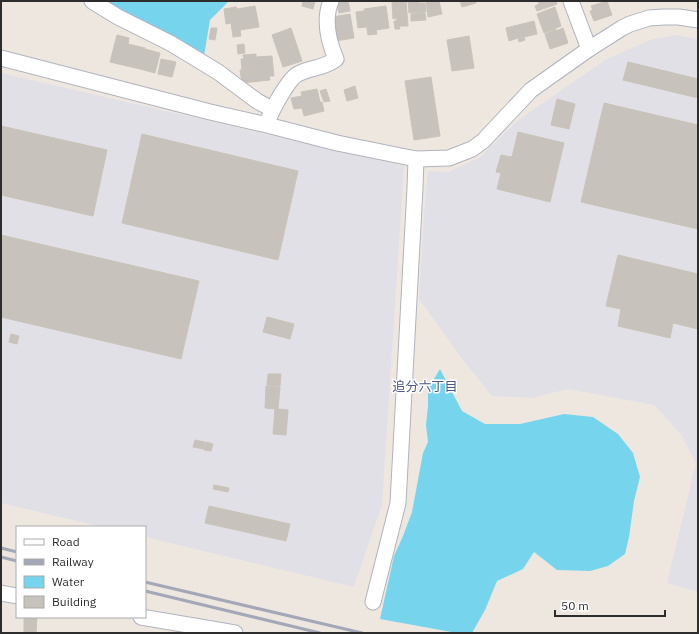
<svg xmlns="http://www.w3.org/2000/svg" width="699" height="634" font-family="'IBM Plex Sans','Noto Sans JP',sans-serif">
<style>
.industrial{fill:#e2e0e7}
.water{fill:#76d5ed}
.building{fill:#c7c2bb;stroke:#cac3b9}
.lines{fill:none;stroke-linecap:round;stroke-linejoin:round}
.minor-casing{stroke:#b0b3bd;stroke-width:17}
.minor{stroke:#fff;stroke-width:15}
.rail{stroke:#a3a7b7;stroke-width:3}
.labels{text-anchor:middle;stroke-width:3;stroke-linejoin:round;paint-order:stroke}
.neighbourhood-label{font-size:13px;fill:#4d597e;stroke:#fff}
</style>
<rect width="100%" height="100%" fill="#eee7e0"/>
<g class="industrial">
<path d="M676 35 698 39V592L667 583 696 463 680 433 654 405 568 389 532 398 492 396 463 360 419 299 424 213 428 171 447 172 479 158 517 121 605 60 650 40Z"/>
<path d="M1 73 404 166 382 505 354 587 145 537V527H102L1 503Z"/>
</g>
<g class="water">
<path d="M102 1H229L210 20 204 56Z"/>
<path d="M440 369 462 411 485 424H520L564 414 593 417 618 434 633 453 640 477 634 501 629 537 625 554 608 566 590 571 557 570 534 552 523 569 497 581 485 610 472 633H457L380 619 394 556 403 536 412 512 423 453 428 442 426 425 428 406V389Z"/>
</g>
<g class="building">
<path d="M303 1H315L313 9 302 6Z"/>
<path d="M343 1H348L350 11 339 13 337 2Z"/>
<path d="M406 1 408 26H399L400 29H395L394 21H397L396 18 393 19 392 2Z"/>
<path d="M408 1H418L419 3H425L426 12 409 13Z"/>
<path d="M426 1H439L442 14 428 17Z"/>
<path d="M460 1H476V3L462 7Z"/>
<path d="M536 1H556L557 4 537 11 535 6 539 4 538 1 536 2Z"/>
<path d="M607 1 612 15 594 21 590 11 593 10 591 6Z"/>
<path d="M255 6 259 27 240 30 241 36 233 37 231 23 226 24 224 9 236 7 237 9Z"/>
<path d="M386 6 389 28 376 30 377 34 368 35 364 9Z"/>
<path d="M555 7 561 26 544 33 537 14Z"/>
<path d="M364 11 366 27 358 28 356 12Z"/>
<path d="M425 13 426 20 411 21V14Z"/>
<path d="M350 14 354 38 335 41 332 17Z"/>
<path d="M534 21 537 34 524 37 525 40 519 42 518 38 509 41 506 28Z"/>
<path d="M211 28H217L215 40 209 39Z"/>
<path d="M291 28 302 61 283 67 272 35Z"/>
<path d="M563 28 568 43 550 49 545 34 556 29V31Z"/>
<path d="M117 35 129 38 128 44 145 48 140 69 110 62Z"/>
<path d="M469 36 474 68 452 71 447 40Z"/>
<path d="M244 44 245 53 238 54 237 45Z"/>
<path d="M145 49 160 53 155 73 140 69Z"/>
<path d="M256 54V57L272 56 274 76H269L270 80 242 83 240 70H242L241 59H244L243 55Z"/>
<path d="M161 59 176 62 172 77 158 74Z"/>
<path d="M628 62 698 79V98L623 80Z"/>
<path d="M431 77 440 136 414 140 405 81Z"/>
<path d="M355 86 358 98 347 101 344 90Z"/>
<path d="M317 89 320 102H322L324 111 304 116 302 108 294 109 291 98 302 96 301 92Z"/>
<path d="M326 89 330 101 324 102 320 91Z"/>
<path d="M557 99 575 104 569 129 551 125Z"/>
<path d="M604 103 698 125V229L581 202Z"/>
<path d="M1 126 107 150 93 216 1 195Z"/>
<path d="M518 132 564 143 550 202 497 189 501 173 496 172 501 155 512 157Z"/>
<path d="M142 134 298 171 278 260 122 223Z"/>
<path d="M1 235 199 281 181 359 1 317Z"/>
<path d="M618 255 698 274V329L673 323 670 338 618 326 621 309 606 306Z"/>
<path d="M267 317 294 324 290 339 263 332Z"/>
<path d="M11 334 19 336 17 344 9 342Z"/>
<path d="M268 374H281L280 386 267 385Z"/>
<path d="M266 386 280 387 278 409 288 410 286 435 273 434 275 409 265 408Z"/>
<path d="M195 440 205 442 204 449 193 447Z"/>
<path d="M206 442 213 444 211 451 204 450Z"/>
<path d="M214 485 229 488 228 492 213 489Z"/>
<path d="M209 506 290 524 286 541 205 523Z"/>
<path d="M24 617H37L36 633H24Z"/>
</g>
<g class="lines">
<g class="minor-casing">
<g id="minor">
<path d="M92 1 118 17 170 43 195 58 218 72 257 101 272 109"/>
<path d="M571 1 589 49"/>
<path d="M1 58 210 112 267 125 337 143 416 159 449 158 472 149 483 141 531 90 589 49 622 28 630 24 649 18 664 17H679L698 20"/>
<path d="M269 118C273 108 289 78 298 74 311 67 323 69 336 59 328 40 323 20 331 1"/>
<path d="M1 593 17 596"/>
<path d="M373 602 398 503 415 188 416 159"/>
<path d="M141 617 235 633"/>
</g>
</g>
<use href="#minor" class="minor"/>
<g class="rail">
<path d="M1 548 17 552"/>
<path d="M1 557 17 561"/>
<path d="M145 582 362 633"/>
<path d="M145 591 320 633"/>
</g>
</g>
<g class="labels">
<g class="neighbourhood-label">
<text x="425" y="391">追分六丁目</text>
</g>
</g>
<rect width="699" height="634" fill="none" stroke="#2d2d2d" stroke-width="4"/>
<rect x="16" y="526" width="130" height="92" fill="#ffffff" stroke="#ababab"/>
<rect x="24" y="539" width="20" height="6" fill="#ffffff" stroke="#ababab"/>
<text x="52" y="546" font-size="12" fill="#2d2d2d">Road</text>
<rect x="24" y="559" width="20" height="6" fill="#a3a7b7" stroke="#ababab"/>
<text x="52" y="566" font-size="12" fill="#2d2d2d">Railway</text>
<rect x="24" y="576" width="20" height="12" fill="#76d5ed" stroke="#ababab"/>
<text x="52" y="586" font-size="12" fill="#2d2d2d">Water</text>
<rect x="24" y="596" width="20" height="12" fill="#c7c2bb" stroke="#ababab"/>
<text x="52" y="606" font-size="12" fill="#2d2d2d">Building</text>
<path d="M555 610v6h110v-6" fill="none" stroke="#2d2d2d" stroke-width="2"/>
<text x="561" y="610" font-size="12" fill="#2d2d2d" stroke="#ffffff" stroke-width="3" paint-order="stroke">50 m</text>
</svg>
